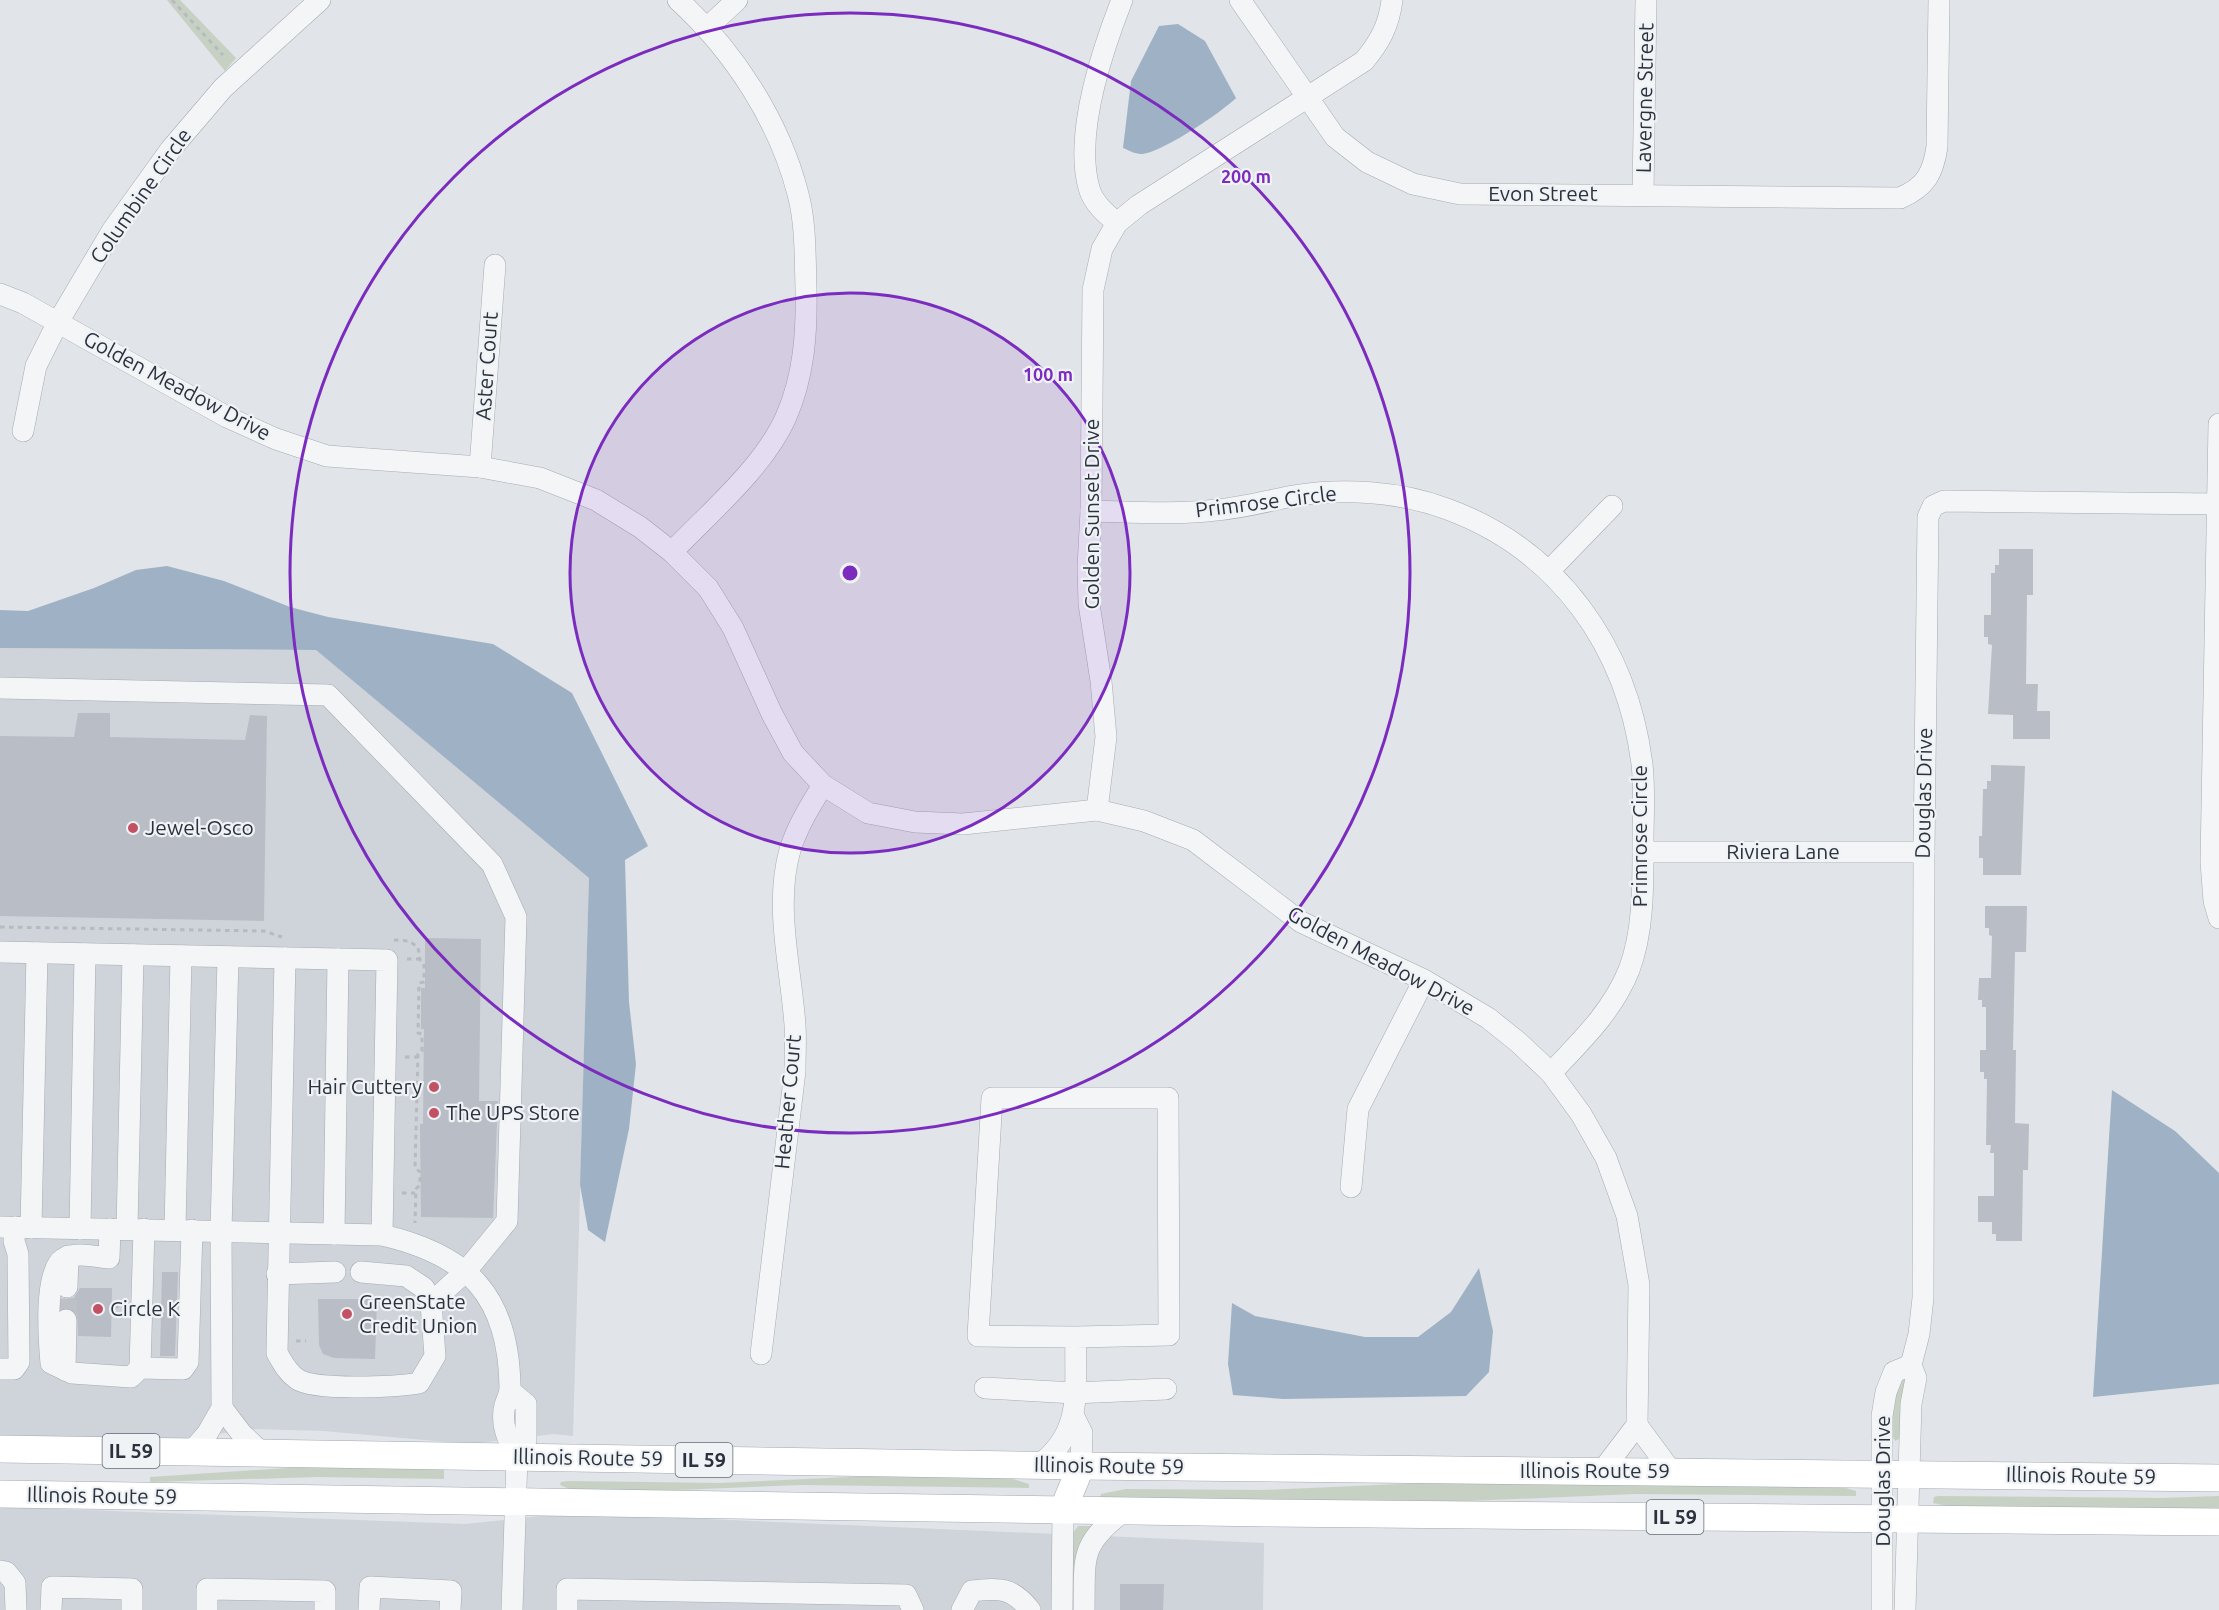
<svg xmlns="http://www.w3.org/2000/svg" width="2219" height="1610" font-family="Ubuntu,sans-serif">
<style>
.built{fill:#cfd3da}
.green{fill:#c7d1c3}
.water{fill:#9fb2c5}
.building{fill:#b9bdc5}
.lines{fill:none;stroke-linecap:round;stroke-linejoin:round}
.minor-tunnel{stroke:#bdc0c6;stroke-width:21;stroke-dasharray:21 10;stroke-linecap:butt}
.minor-casing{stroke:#a7abb2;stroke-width:22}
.major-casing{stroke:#a1a8b3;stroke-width:28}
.path{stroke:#b7bac0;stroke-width:3;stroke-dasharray:4.5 4.5;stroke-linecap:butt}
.minor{stroke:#f3f5f7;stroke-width:21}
.major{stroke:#fff;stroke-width:27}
.ring{fill:none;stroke:#7b2cbf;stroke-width:3}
.poi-dot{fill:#c25164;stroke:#f0f3f6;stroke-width:2}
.labels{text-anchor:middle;stroke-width:4.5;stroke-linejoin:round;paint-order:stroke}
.shield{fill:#f0f3f6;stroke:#666c75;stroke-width:1.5}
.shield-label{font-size:20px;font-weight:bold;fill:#2b323e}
.street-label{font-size:21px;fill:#2b323e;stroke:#f0f3f6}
.poi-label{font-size:21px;fill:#2b323e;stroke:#f0f3f6;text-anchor:start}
.centre{fill:#7b2cbf;stroke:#f0f3f6;stroke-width:3}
.ring-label{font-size:18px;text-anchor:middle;font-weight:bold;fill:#7b2cbf;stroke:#f0f3f6;stroke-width:4.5;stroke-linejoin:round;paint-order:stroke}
</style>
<rect width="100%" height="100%" fill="#e1e4e8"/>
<g class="built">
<path d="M0 648 316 650 589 878 573 1436 554 1434 469 1444 324 1431 255 1429 179 1439 0 1436Z"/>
<path d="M0 1507 466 1524 567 1513 1264 1543 1263 1610H0Z"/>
</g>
<g class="green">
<path d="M167 0H180L236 58 225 71Z"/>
<path d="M1907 1376 1901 1438 1895 1441 1890 1431 1897 1381Z"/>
<path d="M303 1467 436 1468 444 1470V1479L318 1477 150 1482V1477Z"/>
<path d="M893 1475 1010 1478 1029 1484V1488L801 1485 628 1492 572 1490 560 1485 561 1482 569 1481 720 1483Z"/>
<path d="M1467 1481 1843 1487 1856 1491V1496L1635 1494 1446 1502 1100 1499 1101 1494 1126 1489 1262 1490Z"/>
<path d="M1938 1496 2161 1498 2219 1496V1510L1947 1506 1933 1503 1934 1497Z"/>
<path d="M1078 1526H1094L1078 1610H1070L1073 1533Z"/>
</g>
<g class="water">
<path d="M1178 24 1205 41 1236 98C1222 112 1160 154 1141 154 1135 154 1128 150 1123 148L1131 81 1159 26Z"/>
<path d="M167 566 224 581 290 607 328 617 493 644 572 693 648 846 625 860 629 1002 636 1064 629 1129 605 1242 588 1230 580 1185 589 878 316 650 0 648V610L28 611 94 588 136 570Z"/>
<path d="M2112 1090 2175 1131 2219 1173V1384L2093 1397Z"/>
<path d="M1479 1268 1493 1331 1489 1372 1466 1396 1284 1399 1233 1395 1228 1364 1232 1303 1255 1316 1365 1337H1418L1451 1312Z"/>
</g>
<g class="building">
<path d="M1999 549H2033V595H2027L2026 684H2038L2037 711H2050V739H2013V715L1988 714 1992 645 1988 644V637H1984V615H1991V573H1995V565H1999Z"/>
<path d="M78 713H110V737L245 740 250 715 267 716 264 921 0 916V736L74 737Z"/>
<path d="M1991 765 2025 766 2021 875H1983V858H1979V836H1982L1983 789H1987V781H1991Z"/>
<path d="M1985 906H2027L2026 952H2015L2013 1050H2016L2015 1123 2029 1124 2028 1170H2023L2022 1241H1996V1234H1992V1222H1978V1196H1994V1153H1990L1991 1145H1986L1987 1079H1984V1072H1980V1050H1986V1007H1982V1000H1978L1979 978H1991L1992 936 1989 935V928H1985Z"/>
<path d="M425 938 481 939 479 1101H498L493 1218 421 1217 420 1124H423L424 1029H421V988H425Z"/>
<path d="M162 1272H178L175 1356H160Z"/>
<path d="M80 1288H112L111 1337 78 1336 77 1313 72 1309 62 1308 63 1299 74 1298Z"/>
<path d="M318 1299H377L375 1359 334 1358 323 1354 319 1345Z"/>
<path d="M1120 1584H1164L1163 1610H1120Z"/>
</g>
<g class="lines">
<path class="minor-tunnel" d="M66 1320 67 1287"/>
<g class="minor-casing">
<g id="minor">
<path d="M1240 0 1335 137 1367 162 1413 184 1460 194 1900 198C1926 187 1933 173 1937 147L1939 0"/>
<path d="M708 27 737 0"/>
<path d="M1643 195 1646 0"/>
<path d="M1117 223C1106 214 1093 203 1089 188 1074 134 1102 51 1122 0"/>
<path d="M0 294 23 303 227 417 276 439 327 456 480 467 540 478 596 500 640 527 672 552 708 588 733 628 772 714 793 753 823 785 868 813 915 822 963 824 1097 810 1144 821 1193 840 1301 922 1424 980 1488 1018 1518 1042 1551 1073 1581 1114 1606 1158 1627 1216 1639 1285 1637 1425 1602 1471"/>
<path d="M2219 424 2211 862 2214 901 2219 918"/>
<path d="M23 431 36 366 58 322 112 231 171 149 223 88 320 0"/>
<path d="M480 467 495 265"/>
<path d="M1091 511C1132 512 1175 515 1216 510 1242 508 1267 501 1293 496 1343 488 1399 491 1447 509 1559 550 1627 647 1642 764 1645 789 1643 816 1643 842 1643 884 1644 930 1629 970 1612 1012 1581 1041 1551 1073"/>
<path d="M672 552C709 513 764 467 786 417 804 376 807 333 806 289 805 258 806 224 798 194 779 120 733 50 678 0"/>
<path d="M1549 571 1612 506"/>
<path d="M0 688 328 695 492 864 516 917 507 1221 466 1271 431 1303"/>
<path d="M1097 810 1106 737 1101 681 1089 604 1088 566 1091 511 1093 290 1102 249 1117 223 1139 205 1364 61C1380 42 1389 25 1392 0"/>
<path d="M1643 852H1924"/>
<path d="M0 952 387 960 382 1235"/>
<path d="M285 958 277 1353C283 1363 287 1372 297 1379 315 1391 396 1387 419 1383L435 1356 431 1303 424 1288 406 1276 361 1272"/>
<path d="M1351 1187 1358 1109 1424 980"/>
<path d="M0 1227 382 1235C469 1255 509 1296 510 1388 510 1394 507 1399 505 1405 500 1424 508 1440 517 1457"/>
<path d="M31 1228 37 953"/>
<path d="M80 1229 85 954"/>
<path d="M110 1229 109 1258C97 1257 75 1251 63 1259 44 1271 49 1341 51 1363L72 1373 131 1377 140 1368"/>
<path d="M127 1229 133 955"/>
<path d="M144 1229 140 1368 183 1369 188 1362 192 1230"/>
<path d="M175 1230 181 956"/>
<path d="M334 1234 338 959"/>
<path d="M277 1274 335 1272"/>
<path d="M67 1287 68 1256"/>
<path d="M761 1354 795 1071C795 1055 796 1040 795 1025 791 968 774 906 790 850 797 827 810 806 823 785"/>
<path d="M0 1369H14L19 1362 18 1254 14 1241 15 1227"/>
<path d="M65 1370 66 1320"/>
<path d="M985 1388 1074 1393 1166 1389"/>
<path d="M510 1391 526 1404V1440L517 1457 512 1610"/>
<path d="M222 1408 241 1433 262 1453"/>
<path d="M1074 1417 1082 1433 1081 1466"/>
<path d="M1637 1425 1671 1471"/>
<path d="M191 1452 207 1434 222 1408 221 1231 228 957"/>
<path d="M1039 1465C1085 1431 1074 1388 1076 1337L1169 1335 1168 1098H992L978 1336 1076 1337"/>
<path d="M0 1571 6 1572 15 1583 16 1610"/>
<path d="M51 1610 52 1587 132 1589V1610"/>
<path d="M207 1610V1589L325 1591V1610"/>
<path d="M369 1610 370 1587 451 1591 450 1610"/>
<path d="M567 1610V1589L906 1595 913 1610"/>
<path d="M962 1610 972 1591C1000 1588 1012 1587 1030 1610"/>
<path d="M1062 1610 1063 1510"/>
<path d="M1084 1610C1085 1557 1079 1545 1124 1511"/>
<path d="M1882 1610V1416L1886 1392 1894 1372 1911 1365"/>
<path d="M1905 1610 1911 1404 1916 1378 1911 1365 1919 1334 1923 1298 1924 852 1928 517 1933 506 1944 501 2217 504"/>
</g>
</g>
<g class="major-casing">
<g id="major">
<path d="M0 1449 1081 1466 2219 1478"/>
<path d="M0 1494 1268 1513 2219 1522"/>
<path d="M1063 1510 1081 1466"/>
</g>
</g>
<g class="path">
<path d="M172 0 223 55"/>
<path d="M0 927 264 931 282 937"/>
<path d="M394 940 409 941 418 947 420 960 424 963V982L419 983 418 1033 422 1034V1051L418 1054 415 1168 420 1172V1185L416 1189 415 1223"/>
<path d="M407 959H420"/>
<path d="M405 1057H418"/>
<path d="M402 1193H415"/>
<path d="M114 1307H124"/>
<path d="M296 1341H306"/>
</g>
<use href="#minor" class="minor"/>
<use href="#major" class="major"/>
</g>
<circle cx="850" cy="573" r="280" fill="#7b2cbf" fill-opacity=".12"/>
<g class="ring">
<circle cx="850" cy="573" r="280"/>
<circle cx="850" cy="573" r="560"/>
</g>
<g class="poi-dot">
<circle cx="133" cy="828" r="6"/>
<circle cx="434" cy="1087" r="6"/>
<circle cx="434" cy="1113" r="6"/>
<circle cx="98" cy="1309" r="6"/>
<circle cx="347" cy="1314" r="6"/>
</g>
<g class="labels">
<g class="shield">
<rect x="102.5" y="1434" width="57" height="34" rx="4.5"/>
<rect x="675.5" y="1443" width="57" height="34" rx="4.5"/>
<rect x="1646.5" y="1500" width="57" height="34" rx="4.5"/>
</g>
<g class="shield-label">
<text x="131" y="1458">IL 59</text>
<text x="704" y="1467">IL 59</text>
<text x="1675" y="1524">IL 59</text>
</g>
<g class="street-label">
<text transform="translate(1645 98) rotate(-89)" y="7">Lavergne Street</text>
<text x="1543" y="201">Evon Street</text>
<text transform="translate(141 196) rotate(-55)" y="7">Columbine Circle</text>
<text transform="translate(487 366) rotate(-86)" y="7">Aster Court</text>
<text transform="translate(177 386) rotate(28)" y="7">Golden Meadow Drive</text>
<text transform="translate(1266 502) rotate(-7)" y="7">Primrose Circle</text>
<text transform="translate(1092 514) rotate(-90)" y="7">Golden Sunset Drive</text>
<text transform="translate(1924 793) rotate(-89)" y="7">Douglas Drive</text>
<text transform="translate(1640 836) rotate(-90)" y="7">Primrose Circle</text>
<text x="1783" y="859">Riviera Lane</text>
<text transform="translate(1381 961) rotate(28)" y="7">Golden Meadow Drive</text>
<text transform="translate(788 1102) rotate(-85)" y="7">Heather Court</text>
<text transform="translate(588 1458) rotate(1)" y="7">Illinois Route 59</text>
<text transform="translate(1109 1466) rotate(1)" y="7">Illinois Route 59</text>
<text x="1595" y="1478">Illinois Route 59</text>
<text transform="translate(2081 1476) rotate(1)" y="7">Illinois Route 59</text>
<text transform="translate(1883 1481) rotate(-90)" y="7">Douglas Drive</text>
<text transform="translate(102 1496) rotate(1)" y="7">Illinois Route 59</text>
</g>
<g class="poi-label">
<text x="145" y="835">Jewel-Osco</text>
<text x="422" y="1094" text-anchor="end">Hair Cuttery</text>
<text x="446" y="1120">The UPS Store</text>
<text x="359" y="1309">GreenState<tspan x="359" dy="24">Credit Union</tspan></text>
<text x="110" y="1316">Circle K</text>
</g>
</g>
<circle cx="850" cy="573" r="9" class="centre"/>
<g class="ring-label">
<text x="1246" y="183">200 m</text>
<text x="1048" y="381">100 m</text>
</g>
</svg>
